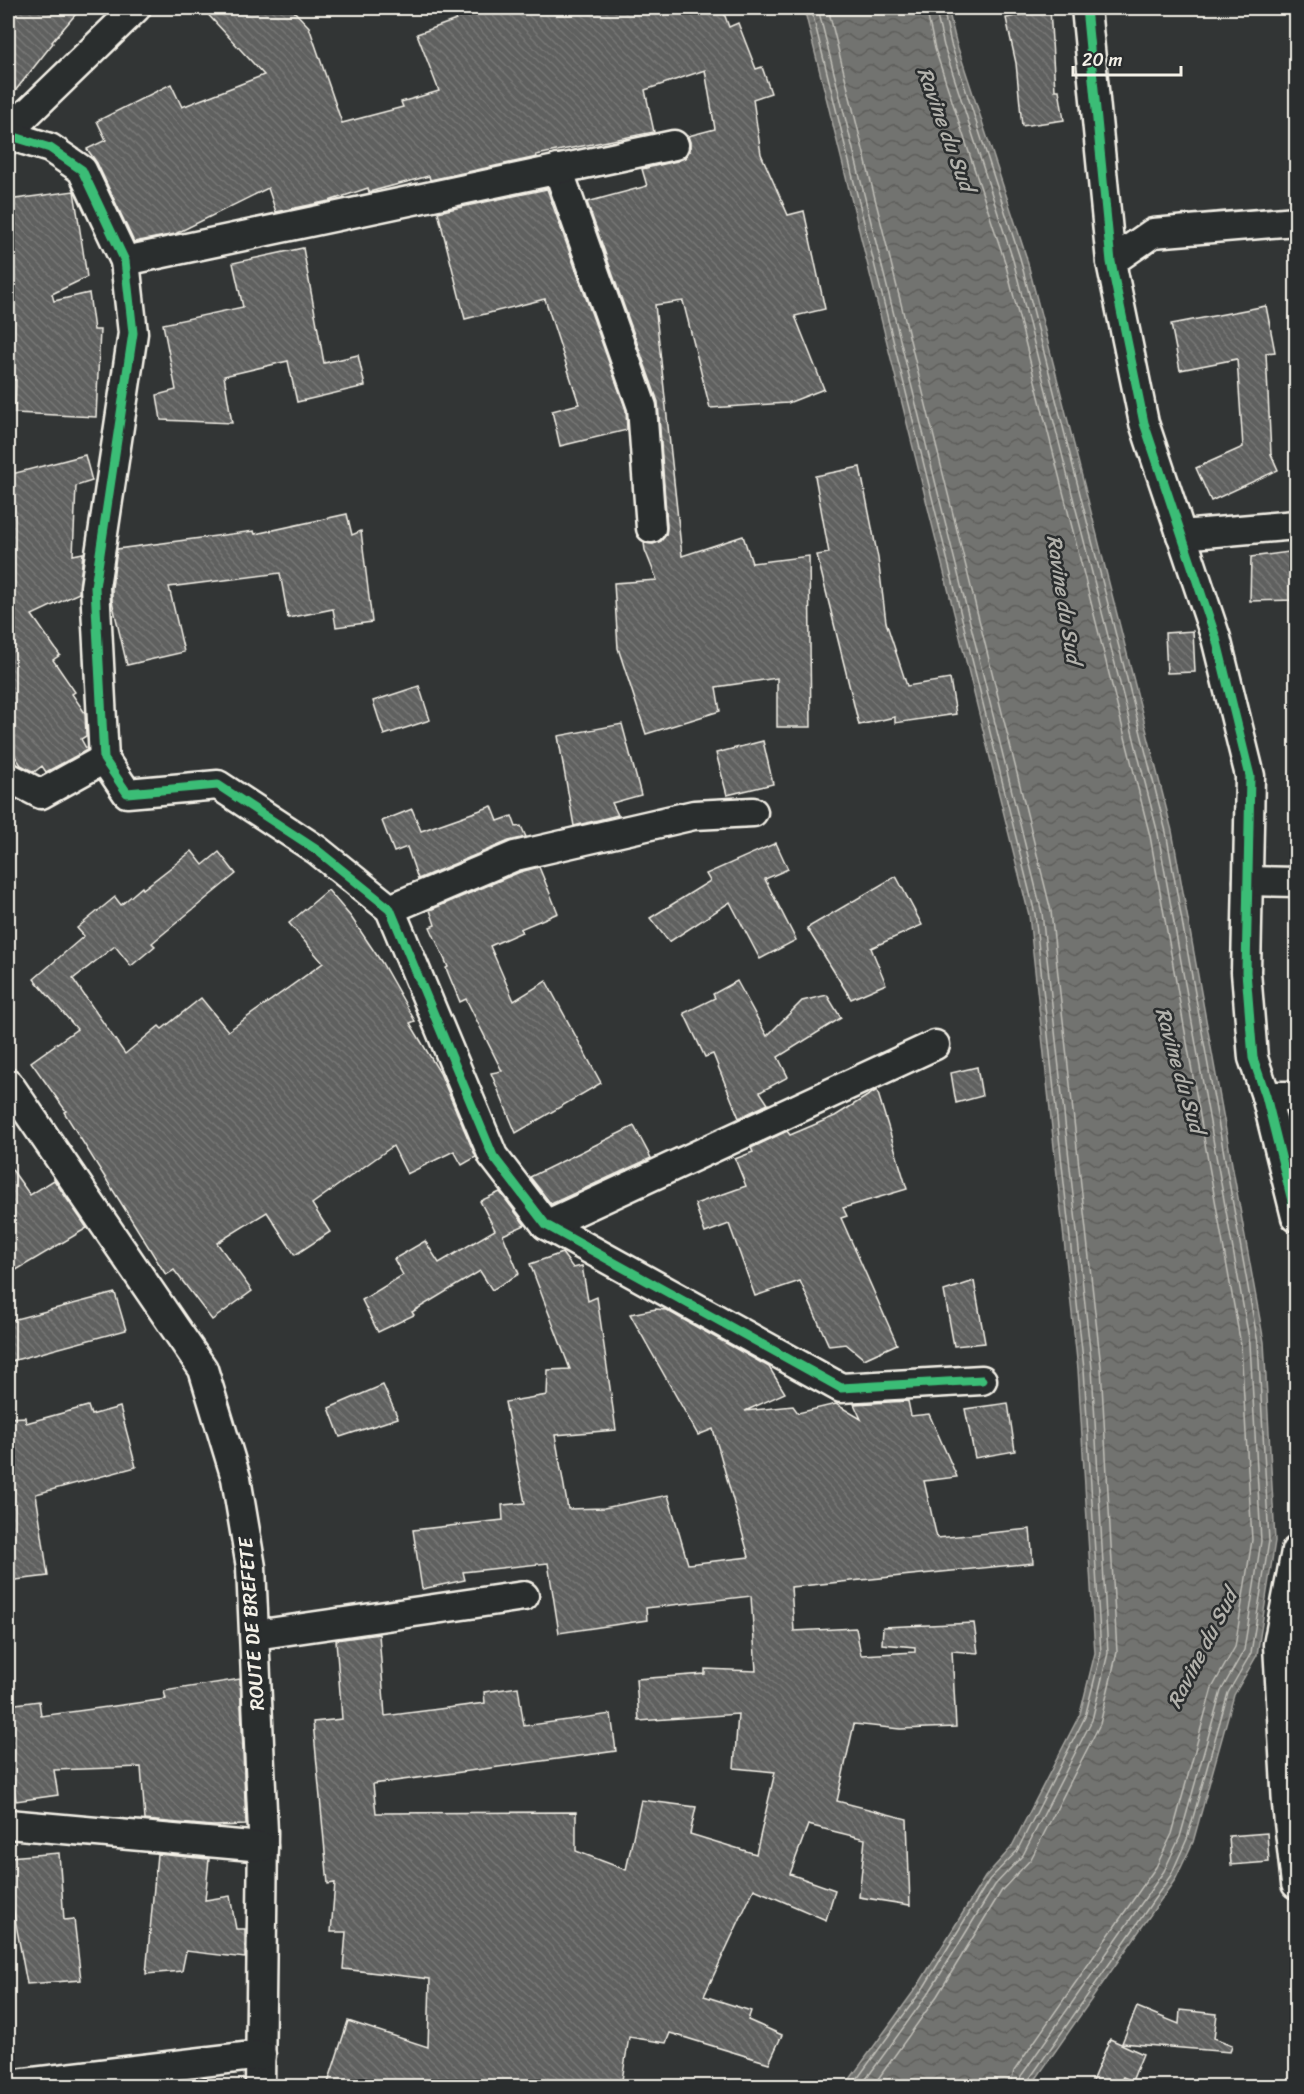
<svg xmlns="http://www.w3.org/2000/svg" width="1304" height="2094" font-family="Sriracha,sans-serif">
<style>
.water{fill:url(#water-waves);stroke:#a6a5a0;stroke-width:1.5}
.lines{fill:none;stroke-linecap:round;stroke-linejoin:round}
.shore{stroke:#c0bfb8;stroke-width:1.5}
.building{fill:url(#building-back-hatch);stroke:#f4f1e8;stroke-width:1.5}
.street-casing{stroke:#f4f1e8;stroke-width:33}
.street{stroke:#2a2d2e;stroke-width:28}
.cycleway-casing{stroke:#2a2d2e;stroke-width:13}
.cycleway{stroke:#3abd76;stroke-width:9}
.labels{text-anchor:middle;stroke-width:5;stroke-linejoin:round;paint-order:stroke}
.street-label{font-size:20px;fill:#f4f1e8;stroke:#2a2d2e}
.water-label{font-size:21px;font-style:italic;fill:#b3b2ac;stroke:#2a2d2e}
</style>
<defs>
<pattern id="water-waves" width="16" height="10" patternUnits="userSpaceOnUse" patternTransform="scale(1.5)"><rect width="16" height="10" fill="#727370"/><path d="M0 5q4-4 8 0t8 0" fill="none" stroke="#5e5e5b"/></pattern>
<pattern id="building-back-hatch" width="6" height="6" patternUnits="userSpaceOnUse" patternTransform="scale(1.5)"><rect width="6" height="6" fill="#5f605f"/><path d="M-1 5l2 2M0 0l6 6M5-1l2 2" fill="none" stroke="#777776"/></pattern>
</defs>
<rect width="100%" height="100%" fill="#323535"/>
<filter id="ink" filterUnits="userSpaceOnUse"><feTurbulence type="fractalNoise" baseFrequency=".0167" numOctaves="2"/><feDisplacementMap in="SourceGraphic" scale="12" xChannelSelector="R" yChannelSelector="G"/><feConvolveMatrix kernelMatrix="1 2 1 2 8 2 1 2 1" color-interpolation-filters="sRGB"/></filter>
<g filter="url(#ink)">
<path class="water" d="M804 8H948L956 42 1026 256 1172 831 1264 1342 1275 1541 1257 1655 1234 1695 1193 1842 1176 1878 1031 2086H845L919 1984 985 1877 1011 1848 1080 1714 1095 1653 1078 1369 1029 915Z"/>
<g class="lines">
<g class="shore">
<path d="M811 8 1035 914 1084 1369 1101 1653 1085 1717 1017 1851 989 1880 924 1987 852 2086"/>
<path d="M818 8 1042 913 1092 1368 1108 1653 1092 1720 1023 1855 995 1885 930 1991 861 2086"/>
<path d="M828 8 1051 911 1101 1367 1117 1652 1100 1724 1031 1859 1002 1890 937 1996 873 2086"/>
<path d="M926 8 935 49 1005 262 1150 836 1241 1345 1252 1540 1235 1647 1212 1688 1172 1834 1156 1867 1014 2071 1010 2086"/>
<path d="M935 8 944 46 1013 260 1158 834 1250 1344 1261 1541 1244 1650 1221 1691 1180 1837 1164 1871 1021 2076 1019 2086"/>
<path d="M943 8 951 44 1020 258 1166 832 1258 1343 1269 1541 1251 1653 1228 1693 1187 1839 1171 1875 1028 2081 1026 2086"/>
</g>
</g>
<g class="building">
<path d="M8 8H81L52 42 53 43 8 100Z"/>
<path d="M202 8H291L309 27 342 123 403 107 401 102 439 91 417 34 456 20 451 8H722L729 27 738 23 756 69 762 67 771 93 753 99 761 154 788 215 804 211 825 309 795 316 824 389 788 403 710 408 683 301 655 305 682 556 743 536 752 563 809 556 811 727H777V678L716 687 720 711 646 734 618 648 614 583 657 580 645 550 644 543 653 544 661 541 666 535 667 527 658 402 587 202 647 186 642 169 677 161 685 158 690 150V142L688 136 715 129 705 70 645 90 654 132 536 155 537 157 430 180 429 176 369 192 368 188 329 201 276 212 268 188 175 234 134 242 97 163 87 149 106 140 97 121 171 84 182 107 264 75Z"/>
<path d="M1050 9 1055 90H1059L1064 120 1022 126 1016 63 1006 18Z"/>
<path d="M547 189 626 410 627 430 560 446 552 411 579 404 545 299 465 319 438 212Z"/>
<path d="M74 191 87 277 52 294 54 301 89 293 94 330H100L96 417 15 413 16 380 8 379V200Z"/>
<path d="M303 248 324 363 358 355 365 386 297 402 288 361 224 376 232 423 161 420 157 395 176 390 163 324 243 307 233 263Z"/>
<path d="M1266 306 1275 352 1266 353 1271 454 1278 470 1211 501 1196 468 1243 447 1237 359 1180 370 1171 324Z"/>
<path d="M85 455 92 481 76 486 73 555 83 553 79 593 32 615 60 655 53 660 75 692 72 694 85 713 86 736 81 739 87 750 46 772 42 766 34 772 21 765 8 746V475Z"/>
<path d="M860 467 878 558 886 622 907 686 950 679 956 714 895 723V717L859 725 817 555 829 553 815 476Z"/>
<path d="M347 514 352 535 361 531 372 622 336 627 333 609 288 618 280 573 169 587 184 652 127 665 112 601V588L117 549 254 531 255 534Z"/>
<path d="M1296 551V600L1250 601 1251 557Z"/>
<path d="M1193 631 1195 672 1167 673 1165 633Z"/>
<path d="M419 686 430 720 384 735 373 701Z"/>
<path d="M622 724 641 795 612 803 618 815 574 826 558 736Z"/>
<path d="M763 741 773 784 727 795 716 753Z"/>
<path d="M492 806 498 821 512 816 516 827 521 826 526 837 509 841 418 879 407 847 394 852 382 821 412 809 421 831Z"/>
<path d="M776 843 788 869 765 879 796 940 760 959 730 902 669 942 650 918 710 881 706 874Z"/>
<path d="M192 851 203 865 219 852 236 874 152 943 155 946 131 966 115 946 73 979 125 1054 159 1026 162 1029 201 998 228 1031 323 963 289 923 328 890 351 917 382 963 415 1021 410 1023 440 1073 476 1157 462 1165 454 1151 407 1174 393 1146 312 1204 330 1232 295 1255 267 1212 217 1243 252 1291 212 1320 174 1270 166 1275 64 1112 66 1111 31 1062 77 1029 34 979 84 936 77 928 115 897 121 905 142 887 143 889Z"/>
<path d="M539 867 558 913 520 929 522 932 490 946 514 1001 546 981 601 1083 516 1133 491 1073 502 1071 466 999 460 1002 446 968 448 967 430 927 435 925 430 910 520 872Z"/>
<path d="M896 876 922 925 871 948 886 984 851 999 807 928Z"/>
<path d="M737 981 767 1036 802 1001 827 995 841 1018 778 1057 788 1077 760 1092 768 1104 739 1118 713 1054 705 1057 684 1013 715 998 713 994Z"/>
<path d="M977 1067 982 1096 956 1103 951 1073Z"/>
<path d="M877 1090 907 1189 843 1208 847 1216 841 1218 897 1344 864 1359 846 1344 829 1346 800 1281 755 1296 729 1224 705 1233 695 1204 746 1186 735 1159 753 1152 751 1148 787 1131 790 1135 835 1116Z"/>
<path d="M634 1126 651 1158 551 1204 530 1177Z"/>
<path d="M8 1164 30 1195 54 1180 87 1228 8 1275Z"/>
<path d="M500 1192 525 1225 503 1235 519 1274 492 1290 480 1271 412 1312 414 1315 378 1332 362 1300 403 1275 394 1259 425 1241 439 1263 495 1230 480 1201Z"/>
<path d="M562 1253 573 1268 582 1266 588 1301 597 1297 616 1430 555 1435 568 1509 604 1508 668 1495 688 1564 749 1557 713 1429 698 1435 630 1314 656 1309 666 1310 769 1367 785 1393 745 1411 793 1406 798 1413 836 1404 861 1419 854 1404 908 1401 911 1416 929 1414 957 1477 924 1481 937 1538 1030 1529 1033 1563 791 1587 794 1631 856 1628 861 1655 915 1652V1647L882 1644 883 1627 974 1623 978 1653 952 1651 956 1727 900 1729 854 1724 837 1801 907 1819 910 1905 859 1897 865 1839 808 1825 790 1874 835 1890 826 1920 754 1889 704 1996 751 2011 748 2020 782 2035 769 2063 670 2033 666 2043 629 2037 621 2086H327L348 2021 428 2047 430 1979 343 1969 346 1932H331L335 1883 328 1884 313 1722 342 1719 336 1640 379 1634 385 1716 485 1703 484 1692 518 1687 524 1726 611 1714 616 1751 373 1784 376 1813 576 1812V1851L626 1870 641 1800 696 1807 690 1834 756 1854 775 1772 734 1768 738 1714 639 1721 636 1679 705 1674V1669L756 1671 751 1596 646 1608 647 1620 559 1633 548 1563 463 1572 465 1580 422 1589 413 1530 503 1520 502 1505 525 1503 505 1402 547 1395 548 1370 570 1369 530 1264Z"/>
<path d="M974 1281 985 1343 954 1346 944 1291Z"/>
<path d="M115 1293 126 1330 8 1362V1321Z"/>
<path d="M383 1385 398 1418 340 1437 329 1408Z"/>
<path d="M1008 1403 1015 1451 975 1458 965 1409Z"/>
<path d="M88 1406 91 1415 120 1407 136 1467 36 1494 48 1576 8 1581V1418L25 1417 26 1423Z"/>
<path d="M240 1679 246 1825 213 1826 145 1820 141 1767 54 1770 58 1795 16 1801 8 1745V1705L39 1701 41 1716 166 1699 164 1691Z"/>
<path d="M1267 1833 1269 1862 1231 1865 1229 1836Z"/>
<path d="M59 1853 64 1920 74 1919 81 1980 27 1984 8 1881V1857Z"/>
<path d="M157 1854 209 1859 205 1900 230 1896 236 1929H245V1958L186 1951 182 1971 146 1974Z"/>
<path d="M1137 2007 1179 2024 1180 2010 1217 2014 1214 2038 1232 2045 1230 2052 1122 2043Z"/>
<path d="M1110 2039 1143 2054 1132 2081 1123 2077 1117 2086H1090Z"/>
</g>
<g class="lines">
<g class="street-casing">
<g id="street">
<path d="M1086 8 1111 262 1144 423 1216 638 1250 776 1246 972 1253 1058 1266 1096 1296 1217"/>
<path d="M8 132 136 8"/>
<path d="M8 135 50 148 82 170 125 261 133 333 95 587 104 759 127 793 218 785 317 850 390 909 493 1156 546 1225 841 1388 982 1380"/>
<path d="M558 169 642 407 651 528"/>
<path d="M125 261 674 145"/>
<path d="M1111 262 1153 233 1296 221"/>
<path d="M1181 535 1296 525"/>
<path d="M8 777 41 794 104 759"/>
<path d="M1248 881 1296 882"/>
<path d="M390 909 515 856 694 815 753 812"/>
<path d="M8 1083 203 1369 236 1478 251 1567 263 1832 260 2086"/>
<path d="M1266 1096H1296"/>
<path d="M546 1225 935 1045"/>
<path d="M1296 1551 1278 1645 1287 1805 1296 1884"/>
<path d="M255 1635 524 1596"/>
<path d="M8 1824 263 1847"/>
<path d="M8 2085 261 2055"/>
</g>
</g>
<use href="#street" class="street"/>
<g class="cycleway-casing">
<g id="cycleway">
<path d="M1086 8 1111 262 1144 423 1216 638 1250 776 1246 972 1253 1058 1266 1096 1296 1217"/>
<path d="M8 135 50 148 82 170 125 261 133 333 95 587 104 759 127 793 218 785 317 850 390 909 493 1156 546 1225 841 1388 982 1380"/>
</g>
</g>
<use href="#cycleway" class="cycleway"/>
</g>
</g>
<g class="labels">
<g class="street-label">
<text transform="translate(251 1624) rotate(-94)" y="7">ROUTE DE BREFETE</text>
</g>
<g class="water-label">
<text transform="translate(946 129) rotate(70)" y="7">Ravine du Sud</text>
<text transform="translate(1064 599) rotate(81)" y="7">Ravine du Sud</text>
<text transform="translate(1180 1070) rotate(74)" y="7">Ravine du Sud</text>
<text transform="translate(1202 1649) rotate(-63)" y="7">Ravine du Sud</text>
</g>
</g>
<rect width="1304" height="2094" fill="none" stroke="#2a2d2e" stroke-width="30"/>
<rect x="15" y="15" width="1274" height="2064" fill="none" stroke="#f4f1e8" stroke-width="2" filter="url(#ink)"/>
<path d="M1073 66v9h108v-9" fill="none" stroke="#f4f1e8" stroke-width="3"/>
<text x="1082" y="66" font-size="18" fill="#f4f1e8" stroke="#2a2d2e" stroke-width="4.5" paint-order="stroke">20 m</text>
</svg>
